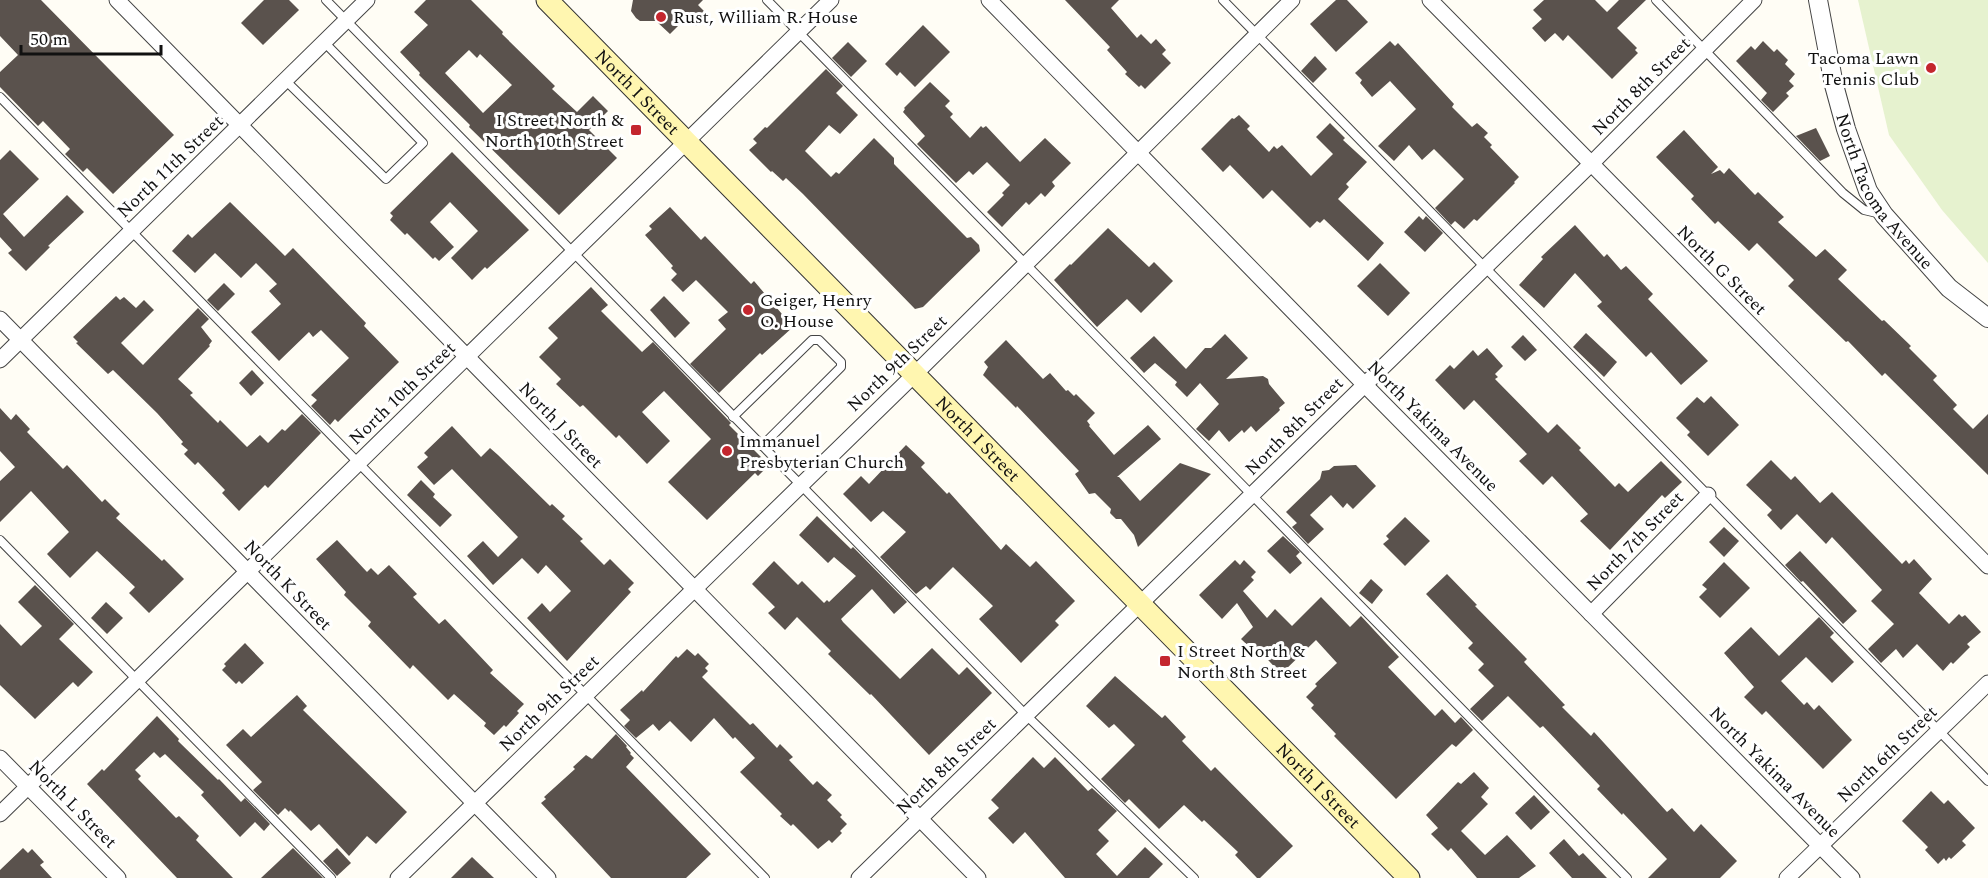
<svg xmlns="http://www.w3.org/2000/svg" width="1988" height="878" font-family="Spectral,serif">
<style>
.pitch{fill:#e6f2cf}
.building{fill:#5a524d;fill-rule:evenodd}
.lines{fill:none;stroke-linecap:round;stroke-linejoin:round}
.service-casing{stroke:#444;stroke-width:10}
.minor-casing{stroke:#444;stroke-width:17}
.tertiary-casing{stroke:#444;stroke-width:20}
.secondary-casing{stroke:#333;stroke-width:23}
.service{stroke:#fff;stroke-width:8}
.minor{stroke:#fff;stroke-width:15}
.tertiary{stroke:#fff;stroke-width:18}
.secondary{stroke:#fff6b0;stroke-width:21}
.poi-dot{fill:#c4262e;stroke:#fff;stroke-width:2}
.labels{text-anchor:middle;stroke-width:6;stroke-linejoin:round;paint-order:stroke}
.poi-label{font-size:18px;fill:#111;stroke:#fff;text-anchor:start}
.street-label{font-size:18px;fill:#111;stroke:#fff}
</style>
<rect width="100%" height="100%" fill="#fffdf5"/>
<path class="pitch" d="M1858 0H1988V263L1942 210 1889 135Z"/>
<g class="building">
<path d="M0 0H41L174 135 113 194 87 168 83 172 65 154 70 149 43 121 38 126 0 87V72L18 55 0 36Z"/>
<path d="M264 0H289L299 10 263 45 241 23Z"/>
<path d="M426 0H471L503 32 502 34 555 86 552 89 577 112 593 96 608 111 589 130 617 158 559 215 469 127 470 125 419 75 420 73 400 52 428 25 414 12ZM469 50 477 58 480 54 512 85 483 113 445 73Z"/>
<path d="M633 0H703L698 5 707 14 696 26 687 17 670 34 656 21H640L636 18 631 11Z"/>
<path d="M1065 0H1119L1111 8 1137 38 1141 34 1151 44 1156 39 1166 50 1162 54 1171 63 1145 89 1141 85 1139 87 1125 74 1127 72 1107 50 1110 47Z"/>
<path d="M1336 0H1347L1368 22 1336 52 1310 24Z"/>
<path d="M1544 0H1595L1607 12 1619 0H1646L1617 28 1637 48 1635 50 1638 53 1612 79 1568 35 1563 41 1555 33 1545 42 1532 28 1542 19 1533 10Z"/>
<path d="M923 25 950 52 915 87 900 72 897 76 885 64Z"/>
<path d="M1390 41 1395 46 1398 43 1454 104 1452 107 1472 127 1477 123 1488 133 1484 137 1492 145 1490 147 1519 177 1514 182 1515 183 1477 221 1474 219 1464 229 1455 221 1451 225 1435 208 1464 179 1434 149 1422 160 1409 145 1394 161 1378 146 1416 109 1390 81 1372 97 1360 83 1362 80 1355 73Z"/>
<path d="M1763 41 1774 52 1777 49 1788 60 1785 64 1795 74 1789 81 1794 86 1786 93 1789 96 1773 112 1761 100 1767 93 1736 61 1751 46 1755 50Z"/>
<path d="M848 42 867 61 851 77 832 58Z"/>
<path d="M1315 56 1327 69 1313 83 1301 71Z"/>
<path d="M826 69 843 86 836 93 858 115 840 134 829 125 805 151 831 177 836 172 839 174 874 138 894 158V164L967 238 971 237 979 245 980 251 923 307 915 309 803 194 786 178 783 181 772 171 771 172 749 150 757 143 753 139 765 127 767 128Z"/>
<path d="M930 82 950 101 945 106 953 114 950 117 970 138 981 126 983 128 986 126 1020 162 1045 138 1071 163 1052 182 1055 186 1045 197 1041 193 1029 205 1026 202 1002 227 987 212 1004 195 1002 193 1010 185 987 162 973 175 969 171 956 183 917 144 925 136 903 112 905 109 904 108Z"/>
<path d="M1239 115 1250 126 1247 129 1269 152 1274 146 1277 149 1282 145 1311 176 1333 154 1316 137 1330 123 1345 138 1343 140 1367 162 1346 184 1349 187 1338 199 1384 243 1368 261 1324 219 1320 223 1317 221 1310 228 1272 190 1263 199 1230 165 1223 172 1201 149 1232 118 1234 119Z"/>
<path d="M1816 128 1830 156 1820 161 1796 136Z"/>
<path d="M1684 130 1718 167 1711 174 1720 170 1724 174 1729 168 1755 195 1758 192 1784 217 1778 222 1816 257 1825 249 1847 270 1838 279 1882 321 1884 320 1911 346 1909 348 1937 376 1933 380 1957 405 1953 409 1973 429 1988 414V475L1885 373 1882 376 1848 341 1846 342 1788 286 1794 280 1757 243 1749 251 1718 221 1715 224 1691 199 1694 196 1656 157Z"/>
<path d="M10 150 39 179 3 214 24 237 67 195 84 212 48 246 50 247 26 271 8 253 12 250 0 237V160Z"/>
<path d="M452 152 529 230 487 269 485 267 472 280 451 258 478 231 450 202 430 222 454 247 439 261 435 257 433 259 407 233 405 235 390 220 393 216 390 213Z"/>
<path d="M230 202 285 256 293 248 366 323 364 326 399 362 338 422 335 419 330 425 311 406 317 400 311 395 349 358 321 330 313 337 309 332 279 361 251 332 281 304 269 291 277 284 256 263 241 278 215 253 195 273 172 251 188 234 192 238Z"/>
<path d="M670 207 701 240 705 236 751 284 754 281 793 327 762 355 760 353 719 393 690 364 726 329 718 320 728 312 696 280 683 292 671 280 677 274 671 268 673 266 645 235 652 229 649 226Z"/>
<path d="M1419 216 1423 220 1426 216 1443 233 1425 252 1404 232Z"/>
<path d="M1575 225 1604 257 1607 254 1621 270 1626 266 1653 294 1648 299 1708 361 1681 385 1651 352 1646 357 1597 306 1602 302 1575 273 1544 308 1519 285 1543 259 1541 257Z"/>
<path d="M1108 228 1149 267 1154 262 1173 281 1141 313 1127 299 1097 327 1054 280 1070 264 1071 265Z"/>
<path d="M1380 263 1410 293 1388 316 1357 286Z"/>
<path d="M224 283 235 294 218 311 207 300Z"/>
<path d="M591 287 608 305 601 311 642 352 653 342 731 423 729 425 769 465 758 476 755 473 707 520 668 482 711 439 664 391 642 412 670 441 647 464 619 435 616 438 583 405 580 407 556 384 561 379 539 357 558 338 548 328Z"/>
<path d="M116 296 120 300 124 297 136 308 144 300 154 310 121 343 143 365 198 308 209 319 201 327 212 341 209 345 210 346 178 379 193 393 190 395 218 423 220 420 247 447 260 435 268 443 282 429 285 431 302 414 321 433 268 488 265 485 239 511 222 493 225 490 198 462 195 465 184 454 188 450 181 444 183 442 157 413 113 370 108 374 76 343 78 342 73 337Z"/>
<path d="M664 296 690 323 675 338 650 310Z"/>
<path d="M1586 333 1617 362 1604 377 1573 347Z"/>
<path d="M1225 334 1248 358 1226 379 1263 376 1268 379 1269 384 1285 403 1279 408 1280 410 1277 413 1256 432 1251 426 1244 433 1242 430 1229 442 1219 430 1209 441 1196 429 1219 404 1200 383 1187 397 1175 385 1177 382 1155 363 1144 373 1130 358 1154 336 1186 369 1205 348H1211Z"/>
<path d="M1523 335 1537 350 1525 361 1511 347Z"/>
<path d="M1006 340 1043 379 1050 373 1066 391 1068 390 1074 396 1076 394 1095 413 1087 421 1090 425 1089 426 1114 455 1148 425 1161 439 1117 477H1119L1140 501 1180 463 1211 474 1138 547 1134 535 1121 519H1116L1110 513 1111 509 1095 493 1089 494 1075 474 1079 471 1017 406 1016 408 983 375 988 367 984 362Z"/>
<path d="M1487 348 1503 366 1495 374 1498 377 1495 379 1548 433 1557 424 1581 448 1579 450 1615 487 1619 483 1628 492 1661 461 1682 482 1665 498 1662 495 1610 550 1580 521 1588 514 1552 476 1543 485 1519 461 1527 454 1474 400 1464 410 1435 380 1450 365 1454 369 1473 350 1478 356Z"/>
<path d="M252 370 264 383 251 396 239 383Z"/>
<path d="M1711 396 1739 425 1708 456 1687 435 1690 432 1676 418 1697 397 1704 403Z"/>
<path d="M0 408 11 420 16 414 30 429 27 432 63 469 67 465 102 502 105 499 120 514 116 518 162 561 164 559 184 579 149 613 129 593 135 587 97 551 70 578 47 554 69 532 31 491 0 522V481L15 467 0 451Z"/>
<path d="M452 426 481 457 490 448 498 455 550 506 552 504 565 516 562 519 583 539 580 541 604 565 610 559 634 583 628 589 631 592 567 661 527 618 542 603 550 612 571 591 546 565 538 574 522 558 493 585 467 556 483 541 498 557 518 537 452 469 434 485 417 467 428 457 424 453Z"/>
<path d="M906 445 925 463 921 467 947 494 949 492 1001 550 1006 544 1030 567 1036 561 1075 601 1055 621 1059 625 1021 663 979 619 993 606 953 567 930 590 926 586 916 594 880 557 906 532 883 511 871 522 843 494 861 476 869 484Z"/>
<path d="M1771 460 1791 480 1795 476 1820 503 1832 492 1902 564 1906 560 1909 564 1914 559 1932 579 1919 593 1949 624 1959 614 1962 617 1965 615 1981 632 1967 644 1970 647 1953 664 1951 662 1943 671 1917 644 1903 658 1896 649 1881 663 1868 649 1894 624 1871 601 1882 590 1832 537 1826 544 1797 514 1781 530 1767 515 1772 510 1746 485Z"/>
<path d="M1356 465 1376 486 1353 509 1347 503 1343 508 1331 495 1310 515 1324 529 1308 544 1292 527 1297 523 1286 512 1320 479 1322 471 1329 470 1334 466Z"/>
<path d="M421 480 435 494 433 497 452 515 440 527 407 495Z"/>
<path d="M817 516 851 549 853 547 907 602 894 614 872 589 841 619 843 622 900 679 932 648 959 675 967 667 992 693 929 755 871 694 870 695 828 654 831 651 797 617 785 630 768 613 775 607 752 584 774 561 798 585 802 581 824 603 827 600 829 602 856 576 834 557 828 563 799 535Z"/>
<path d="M1405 517 1430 541 1405 566 1383 544 1389 539 1386 536Z"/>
<path d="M1724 527 1739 541 1724 557 1709 542Z"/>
<path d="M1283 536 1300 552 1296 556 1302 563 1290 574 1267 551Z"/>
<path d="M337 540 367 572 371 568 378 575 389 565 417 594 413 597 439 624 445 619 493 670 490 673 524 704 517 711 519 713 506 727 504 725 494 735 484 726 486 723 454 694 448 700 413 665 410 669 368 626 371 622 344 595 346 592 316 559Z"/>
<path d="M1800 551 1857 611 1843 624 1803 581 1801 582 1785 565Z"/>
<path d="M1235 560 1240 565 1244 560 1256 572 1251 577 1254 580 1243 591 1267 618 1275 609 1292 626 1321 597 1350 627 1361 616 1399 657 1388 667 1435 716 1442 709 1455 723 1461 717 1473 730 1456 747 1452 744 1396 799 1334 736 1336 734 1311 708 1314 705 1306 697 1317 686 1315 684 1337 663 1316 640 1281 674 1260 651 1257 654 1241 639 1253 627 1237 603 1222 619 1199 595Z"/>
<path d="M1724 562 1750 588 1720 618 1699 597 1707 589 1702 585Z"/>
<path d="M1447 574 1477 605 1475 606 1527 659 1524 662 1565 705 1562 707 1591 736 1594 732 1667 812 1672 808 1694 832 1701 824 1737 861 1720 878H1648L1667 859 1623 813 1622 815 1597 789 1600 786 1543 726 1540 728 1508 696 1482 721 1470 709 1494 686 1478 670 1484 664 1468 648 1473 643 1426 594Z"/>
<path d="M1371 579 1383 590 1372 604 1359 593Z"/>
<path d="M35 585 74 624 59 639 93 672 78 687 73 682 35 719 0 685V624L21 646 42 626 18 602Z"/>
<path d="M106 602 123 618 107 634 91 618Z"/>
<path d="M1819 617 1834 633 1830 637 1854 662 1832 683 1806 657 1781 681 1804 705 1807 702 1814 710 1819 705 1852 740 1823 769 1766 711 1762 715 1744 697 1754 687 1724 653 1751 627 1779 656Z"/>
<path d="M245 643 264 663 242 684 239 681 236 684 222 670 226 666 224 664Z"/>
<path d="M687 649 695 656 698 653 709 664 705 668 708 671 702 677 750 725 753 723 777 748 780 744 793 757 789 760 813 785 817 781 832 795 827 800 842 815 840 817 847 824 840 831 842 833 832 843 829 840 818 849 793 824 791 826 780 816 782 814 740 772 755 758 735 737 733 739 714 718 691 742 670 721 659 731 653 724 636 738 624 726 630 720 620 710 642 690 643 692 676 656 678 658Z"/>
<path d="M1115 676 1162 718 1165 715 1186 737 1182 741 1211 771 1215 767 1293 846 1260 878H1257L1235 855 1238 852 1204 820 1202 822 1184 805 1159 829 1129 799 1125 803 1101 779 1135 745 1114 724 1109 728 1086 706Z"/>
<path d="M297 695 307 706 303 710 407 812 376 844 367 836 349 856 319 824 311 831 290 810 289 812 285 808 278 815 253 790 262 782 226 745 243 729 251 737Z"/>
<path d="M157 716 179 739 178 741 218 780 219 779 241 802 245 798 270 824 264 831 255 822 240 837 201 795 204 792 165 754 160 758 154 752 135 770 141 776 138 779 176 818 179 816 199 836 196 840 233 878H177L87 784 102 769 104 771Z"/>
<path d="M616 734 627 746 626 747 631 753 630 754 634 758 626 767 711 854 686 878H611L541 803 546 799 544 797 575 769 573 767 586 755 592 759Z"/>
<path d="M1033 757 1044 768 1055 757 1088 791 1092 788 1117 811 1098 830 1109 841 1096 854 1117 876 1145 847 1163 864 1149 878H1065L1025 832 1013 844 988 818 999 808 991 800Z"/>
<path d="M1474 772 1489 788 1481 797 1488 804 1461 831 1485 855 1507 835 1536 866 1519 878H1477L1451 848 1448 851 1431 834 1438 828 1426 815 1458 782 1461 784Z"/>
<path d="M1931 791 1944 804 1948 800 1975 828 1962 841 1966 845 1951 859 1949 857 1946 861 1944 858 1938 864 1925 850 1928 847 1902 821Z"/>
<path d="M1534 795 1550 812 1531 830 1515 813Z"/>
<path d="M1564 839 1579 856 1583 853 1607 878H1572L1549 853Z"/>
<path d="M23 848 28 853 32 849 44 862 40 865 52 878H0V870Z"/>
<path d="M293 848 323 878H261Z"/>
<path d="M337 848 351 863 337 876 323 861Z"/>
<path d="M472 857 494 878H451Z"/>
</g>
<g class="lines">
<g class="service-casing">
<g id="service">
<path d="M326 0 1026 715 1194 878"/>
<path d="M767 0 1627 878"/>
<path d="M1223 0 1988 781"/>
<path d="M1656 0 1843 193 1864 210 1881 214"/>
<path d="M285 80 386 179 423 143 324 42"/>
<path d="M0 97 765 878"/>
<path d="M733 417 812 340H819L841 362V367L762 446"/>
<path d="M0 540 331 878"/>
</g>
</g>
<g class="minor-casing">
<g id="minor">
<path d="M117 0 978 878"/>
<path d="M989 0 1364 384 1852 878"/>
<path d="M1430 0 1988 566"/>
<path d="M0 319 548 878"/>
<path d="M0 360 367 0"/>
<path d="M1591 614 1708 495"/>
<path d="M0 758 118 878"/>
<path d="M0 814 831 0"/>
<path d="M398 878 915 374 1292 0"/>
<path d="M859 878 1591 164 1754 0"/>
<path d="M1787 878 1988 683"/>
</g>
</g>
<g class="tertiary-casing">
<g id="tertiary">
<path id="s1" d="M1818 0 1834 85 1846 129 1868 191 1884 215 1949 288 1988 318"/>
</g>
</g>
<g class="secondary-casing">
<g id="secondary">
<path id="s2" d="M547 0 1409 878"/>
</g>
</g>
<use href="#service" class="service"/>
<use href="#minor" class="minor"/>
<use href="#tertiary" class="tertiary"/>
<use href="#secondary" class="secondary"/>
</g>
<g class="poi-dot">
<circle cx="661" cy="17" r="6"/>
<circle cx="1931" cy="68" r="6"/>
<rect x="630" y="124" width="12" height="12" rx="3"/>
<circle cx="748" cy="310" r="6"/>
<circle cx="727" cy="451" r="6"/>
<rect x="1159" y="655" width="12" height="12" rx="3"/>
</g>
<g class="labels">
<g class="poi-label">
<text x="673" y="23">Rust, William R. House</text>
<text x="1919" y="64" text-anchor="end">Tacoma Lawn<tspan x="1919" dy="21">Tennis Club</tspan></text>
<text x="624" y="126" text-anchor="end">I Street North &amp;<tspan x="624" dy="21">North 10th Street</tspan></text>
<text x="760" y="306">Geiger, Henry<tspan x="760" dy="21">O. House</tspan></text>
<text x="739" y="447">Immanuel<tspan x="739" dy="21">Presbyterian Church</tspan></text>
<text x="1177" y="657">I Street North &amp;<tspan x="1177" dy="21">North 8th Street</tspan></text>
</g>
<g class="street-label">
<text transform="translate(1641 86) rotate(-45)" y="6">North 8th Street</text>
<text dy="6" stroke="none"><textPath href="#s2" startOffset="129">North I Street</textPath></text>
<text transform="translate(170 166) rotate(-44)" y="6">North 11th Street</text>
<text dy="6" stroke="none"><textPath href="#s1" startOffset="206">North Tacoma Avenue</textPath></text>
<text transform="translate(1722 270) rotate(45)" y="6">North G Street</text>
<text transform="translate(897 363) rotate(-44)" y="6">North 9th Street</text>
<text transform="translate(402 393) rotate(-44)" y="6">North 10th Street</text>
<text transform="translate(561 425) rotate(46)" y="6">North J Street</text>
<text transform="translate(1294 426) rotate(-45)" y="6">North 8th Street</text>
<text transform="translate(1433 426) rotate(45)" y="6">North Yakima Avenue</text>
<text dy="6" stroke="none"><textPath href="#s2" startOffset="615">North I Street</textPath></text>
<text transform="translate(1635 541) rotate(-46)" y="6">North 7th Street</text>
<text transform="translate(288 585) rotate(46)" y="6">North K Street</text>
<text transform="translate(549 703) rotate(-44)" y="6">North 9th Street</text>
<text transform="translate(1887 754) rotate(-44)" y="6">North 6th Street</text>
<text transform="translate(946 766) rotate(-44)" y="6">North 8th Street</text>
<text transform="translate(1775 772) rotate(45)" y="6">North Yakima Avenue</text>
<text dy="6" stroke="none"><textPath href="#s2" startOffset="1101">North I Street</textPath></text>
<text transform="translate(73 804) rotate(45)" y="6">North L Street</text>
</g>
</g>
<path d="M21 45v9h140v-9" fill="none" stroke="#111111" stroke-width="3"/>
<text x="30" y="45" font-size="18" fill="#111111" stroke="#ffffff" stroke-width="4.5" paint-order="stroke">50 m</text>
</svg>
